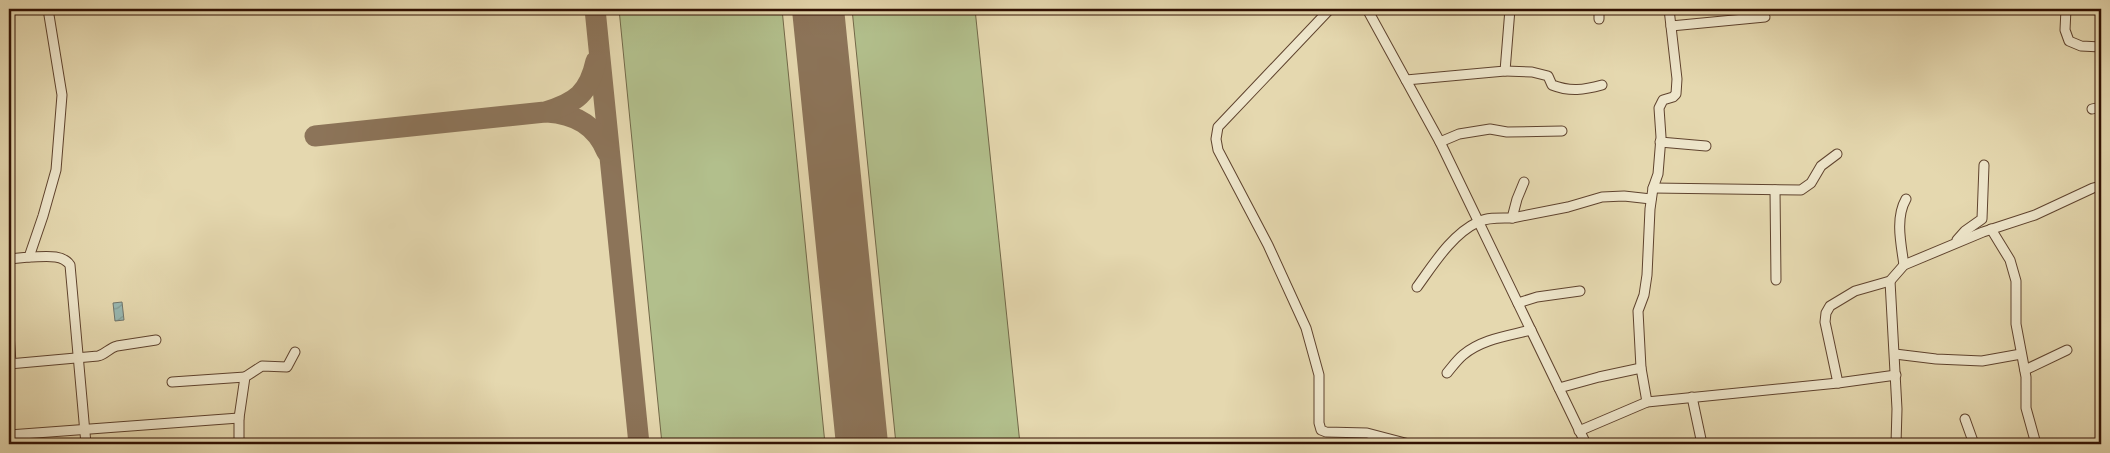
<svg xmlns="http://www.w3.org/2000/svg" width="2110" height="453" font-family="'Old Standard TT',serif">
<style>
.green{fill:#b2bf8c;stroke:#726848}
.water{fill:url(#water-waves);stroke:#6f756c}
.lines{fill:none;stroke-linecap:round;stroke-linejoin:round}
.taxiway{stroke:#8c7459;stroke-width:21}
.runway{stroke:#8c7459;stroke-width:52}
.minor-casing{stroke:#5f432e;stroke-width:11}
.minor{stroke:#eee6cb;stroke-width:9}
</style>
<defs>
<pattern id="water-waves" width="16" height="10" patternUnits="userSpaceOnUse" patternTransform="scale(1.25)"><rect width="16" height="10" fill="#98b8b2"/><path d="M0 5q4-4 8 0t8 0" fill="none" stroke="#839d97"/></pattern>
</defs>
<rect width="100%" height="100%" fill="#e5d8af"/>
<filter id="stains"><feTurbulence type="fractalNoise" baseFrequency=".004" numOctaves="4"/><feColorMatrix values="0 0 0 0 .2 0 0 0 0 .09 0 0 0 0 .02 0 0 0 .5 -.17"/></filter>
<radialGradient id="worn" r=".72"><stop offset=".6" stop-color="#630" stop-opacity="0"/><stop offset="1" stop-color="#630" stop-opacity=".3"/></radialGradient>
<g class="green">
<path d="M619 9H782L825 444H662Z"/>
<path d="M852 9H975L1020 444H896Z"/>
</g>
<path class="water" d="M122 302 124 320 115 321 113 303Z"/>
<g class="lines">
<g class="taxiway">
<path d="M595 9 639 444"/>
<path d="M547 112C575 114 596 125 607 152"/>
<path d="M315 136 545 112C576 103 589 93 596 61"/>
</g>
<path class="runway" d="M818 9 862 444"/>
<g class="minor-casing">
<g id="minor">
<path d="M1330 9 1218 127 1216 139 1218 150 1268 245 1306 328 1319 375V423L1321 430 1326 432 1367 433 1409 444"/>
<path d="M1367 9 1440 142 1586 444"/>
<path d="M1599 9V19"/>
<path d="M2066 9 2065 30 2069 41 2081 46 2101 47"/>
<path d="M1671 26 1765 17"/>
<path d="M1505 71 1532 72 1548 76 1552 85C1570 92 1584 90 1602 85"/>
<path d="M1406 80 1505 71 1510 9"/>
<path d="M2092 109 2101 107"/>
<path d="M1440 142 1459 134 1490 129 1507 132 1562 131"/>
<path d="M1660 142 1706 146"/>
<path d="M1653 188 1801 190 1811 183 1821 166 1837 154"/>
<path d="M1775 190 1776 280"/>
<path d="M1512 218 1568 207 1602 197 1624 196 1651 199"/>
<path d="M1991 229 2010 260 2016 281V324L2026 377V408L2036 444"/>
<path d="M1957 240 1965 231 1982 219 1984 165"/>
<path d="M29 257C42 257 62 253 70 265L86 444"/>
<path d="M9 259 29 257 43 216 56 170 62 95 48 9"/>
<path d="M1904 265C1901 244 1895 218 1906 199"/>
<path d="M1890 281 1897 409 1896 444"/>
<path d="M1417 287C1433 265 1452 234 1478 222 1488 217 1501 218 1512 218L1517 199 1524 182"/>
<path d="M1518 303 1537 297 1580 291"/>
<path d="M9 333 11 363"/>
<path d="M1895 354 1936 359 1982 361 2021 354"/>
<path d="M9 364 98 356C106 354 109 348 117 346L156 340"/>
<path d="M2025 370 2067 350"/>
<path d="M1447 373C1452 367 1457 360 1463 355 1482 339 1508 336 1531 330"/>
<path d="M172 382 245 377"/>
<path d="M1838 383 1825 322 1826 313 1830 306 1855 291 1890 281 1904 265 1983 232 2035 215 2093 188 2101 186"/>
<path d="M1559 388 1599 377 1641 368"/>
<path d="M1692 397 1702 444"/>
<path d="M1647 402 1641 368 1638 311 1644 295 1647 275 1650 209 1653 188 1658 174 1661 137 1659 108 1663 100 1673 97 1676 94 1677 79 1669 9"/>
<path d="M1965 419 1974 444"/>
<path d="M1579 431 1647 402 1838 383 1896 375"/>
<path d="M9 435 239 418"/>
<path d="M239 444V418L245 377 262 366 287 367 295 352"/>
</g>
</g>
<use href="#minor" class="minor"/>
</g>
<rect width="2110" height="453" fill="none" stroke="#e5d8af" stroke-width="30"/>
<rect x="10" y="10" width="2090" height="433" fill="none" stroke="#321103" stroke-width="2.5"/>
<rect x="15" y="15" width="2080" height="423" fill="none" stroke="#321103"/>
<rect width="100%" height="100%" filter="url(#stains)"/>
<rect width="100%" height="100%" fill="url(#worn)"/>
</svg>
